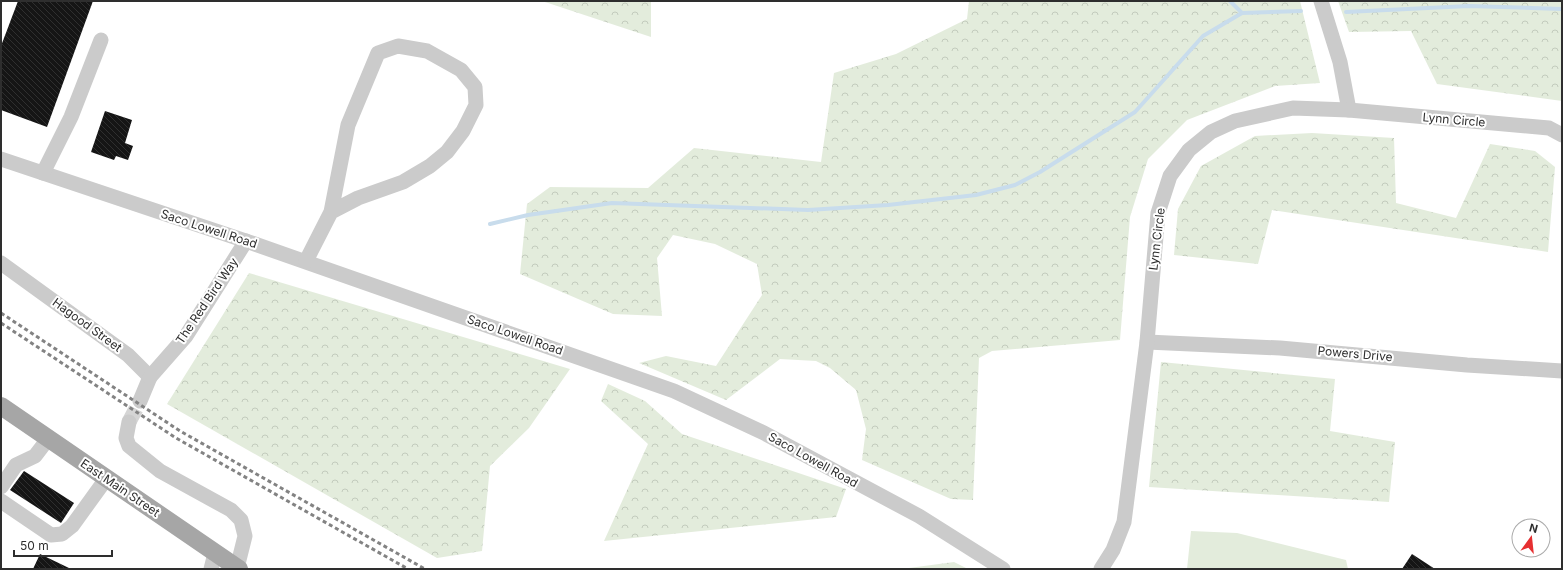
<svg xmlns="http://www.w3.org/2000/svg" width="1563" height="570" font-family="Inter,sans-serif">
<style>
.green{fill:#e3ecdc}
.forest{fill:url(#forest-crowns)}
.lines{fill:none;stroke-linecap:round;stroke-linejoin:round}
.stream{stroke:#c8dcec;stroke-width:4}
.building{fill:url(#building-back-hatch)}
.minor-tunnel{stroke:#d5d5d5;stroke-width:15;stroke-dasharray:15 8;stroke-linecap:butt}
.minor{stroke:#cbcbcb;stroke-width:15}
.major{stroke:#a6a6a6;stroke-width:18}
.rail{stroke:#838383;stroke-width:3;stroke-dasharray:4 3;stroke-linecap:butt}
.labels{text-anchor:middle;stroke-width:4;stroke-linejoin:round;paint-order:stroke}
.street-label{font-size:12px;fill:#2e2e2e;stroke:#fff}
</style>
<defs>
<pattern id="forest-crowns" width="20" height="18" patternUnits="userSpaceOnUse"><rect width="20" height="18" fill="#e3ecdc"/><path d="M2 6a3 3 0 1 1 6 0M12 15a3 3 0 1 1 6 0" fill="none" stroke="#c3cbbd"/></pattern>
<pattern id="building-back-hatch" width="6" height="6" patternUnits="userSpaceOnUse"><rect width="6" height="6" fill="#151515"/><path d="M-1 5l2 2M0 0l6 6M5-1l2 2" fill="none" stroke="#2f2f2f"/></pattern>
</defs>
<rect width="100%" height="100%" fill="#fff"/>
<path class="green" d="M1191 531 1237 533 1346 560 1348 569H1187Z"/>
<g class="forest">
<path d="M542 1H651V37Z"/>
<path d="M969 1H1300L1320 83 1275 86 1187 120 1148 159 1130 217 1120 340 992 351 979 358 973 500 951 499 862 460 866 429 856 390 830 368 816 361 780 359 726 400 639 363 666 356 716 366 762 295 757 264 715 244 673 235 657 258 662 316 613 314 520 274 527 204 550 187 648 188 694 148 821 162 834 73 896 54 967 19Z"/>
<path d="M1338 1H1562V101L1437 84 1411 31 1349 32Z"/>
<path d="M1312 133 1394 138 1396 203 1456 218 1490 144 1535 151 1555 167 1548 252 1272 210 1258 264 1174 255 1178 209 1201 166 1255 136Z"/>
<path d="M249 273 570 369 529 428 490 466 482 551 437 558 167 404Z"/>
<path d="M1161 362 1335 379 1330 431 1395 442 1389 502 1149 487Z"/>
<path d="M608 384 645 401 682 434 846 489 836 517 604 541 648 444 601 401Z"/>
<path d="M954 562 968 569H909V568Z"/>
</g>
<g class="lines">
<g class="stream">
<path d="M1230 1 1242 13"/>
<path d="M1346 12 1469 6 1562 9"/>
<path d="M490 224 528 215 612 203 808 210 888 205 976 195 1015 185 1040 172 1135 112 1203 36 1242 13 1301 11"/>
</g>
</g>
<g class="building">
<path d="M18 1H93L47 127 1 110V46Z"/>
<path d="M105 111 132 120 125 143 133 146 128 160 116 156 114 160 91 152Z"/>
<path d="M24 471 74 503 61 523 10 490Z"/>
<path d="M40 554 71 569H33Z"/>
<path d="M1412 554 1435 569H1402Z"/>
</g>
<g class="lines">
<path class="minor-tunnel" d="M129 422 140 401"/>
<g class="minor">
<path d="M1321 1 1340 62 1349 110"/>
<path d="M1 159 246 241 674 391 764 433 919 516 1003 569"/>
<path d="M43 173 71 117 101 40"/>
<path d="M306 261 331 212 348 125 378 53 398 46 427 51 461 70 475 87 476 105 463 131 447 152 430 166 403 182 358 198 331 212"/>
<path d="M1 263 128 355 150 377 140 401"/>
<path d="M1147 342 1280 348 1467 365 1562 371"/>
<path d="M150 377 186 336 246 241"/>
<path d="M129 422 126 438 129 446 160 471 231 510 241 520 245 536 237 568"/>
<path d="M1 487 16 465 35 456 48 439"/>
<path d="M1 501 51 535 62 534 72 526 106 479"/>
<path d="M211 569 215 553"/>
<path d="M1101 569 1113 550 1124 522 1147 342 1158 213 1170 176 1189 150 1211 132 1235 121 1293 108 1349 110 1549 128 1562 135"/>
</g>
<path class="major" d="M1 406 239 569"/>
<g class="rail">
<path d="M1 313 180 431 425 569"/>
<path d="M1 323 176 438 408 569"/>
</g>
</g>
<g class="labels">
<g class="street-label">
<text transform="translate(1454 120) rotate(5)" y="4">Lynn Circle</text>
<text transform="translate(209 229) rotate(18)" y="4">Saco Lowell Road</text>
<text transform="translate(1157 239) rotate(-83)" y="4">Lynn Circle</text>
<text transform="translate(207 301) rotate(-56)" y="4">The Red Bird Way</text>
<text transform="translate(87 325) rotate(36)" y="4">Hagood Street</text>
<text transform="translate(515 335) rotate(19)" y="4">Saco Lowell Road</text>
<text transform="translate(1355 354) rotate(5)" y="4">Powers Drive</text>
<text transform="translate(813 460) rotate(29)" y="4">Saco Lowell Road</text>
<text transform="translate(120 488) rotate(34)" y="4">East Main Street</text>
</g>
</g>
<rect width="1563" height="570" fill="none" stroke="#2e2e2e" stroke-width="4"/>
<g transform="translate(1531 538) rotate(15)"><circle r="19" fill="#ffffff" stroke="#ababab"/>
<path d="M0-3L7 15L0 10L-7 15Z" fill="#e62f31"/>
<text y="-6" font-size="11" font-weight="bold" text-anchor="middle" fill="#2e2e2e">N</text>
</g>
<path d="M14 550v6h98v-6" fill="none" stroke="#2e2e2e" stroke-width="2"/>
<text x="20" y="550" font-size="12" fill="#2e2e2e" stroke="#ffffff" stroke-width="3" paint-order="stroke">50 m</text>
</svg>
